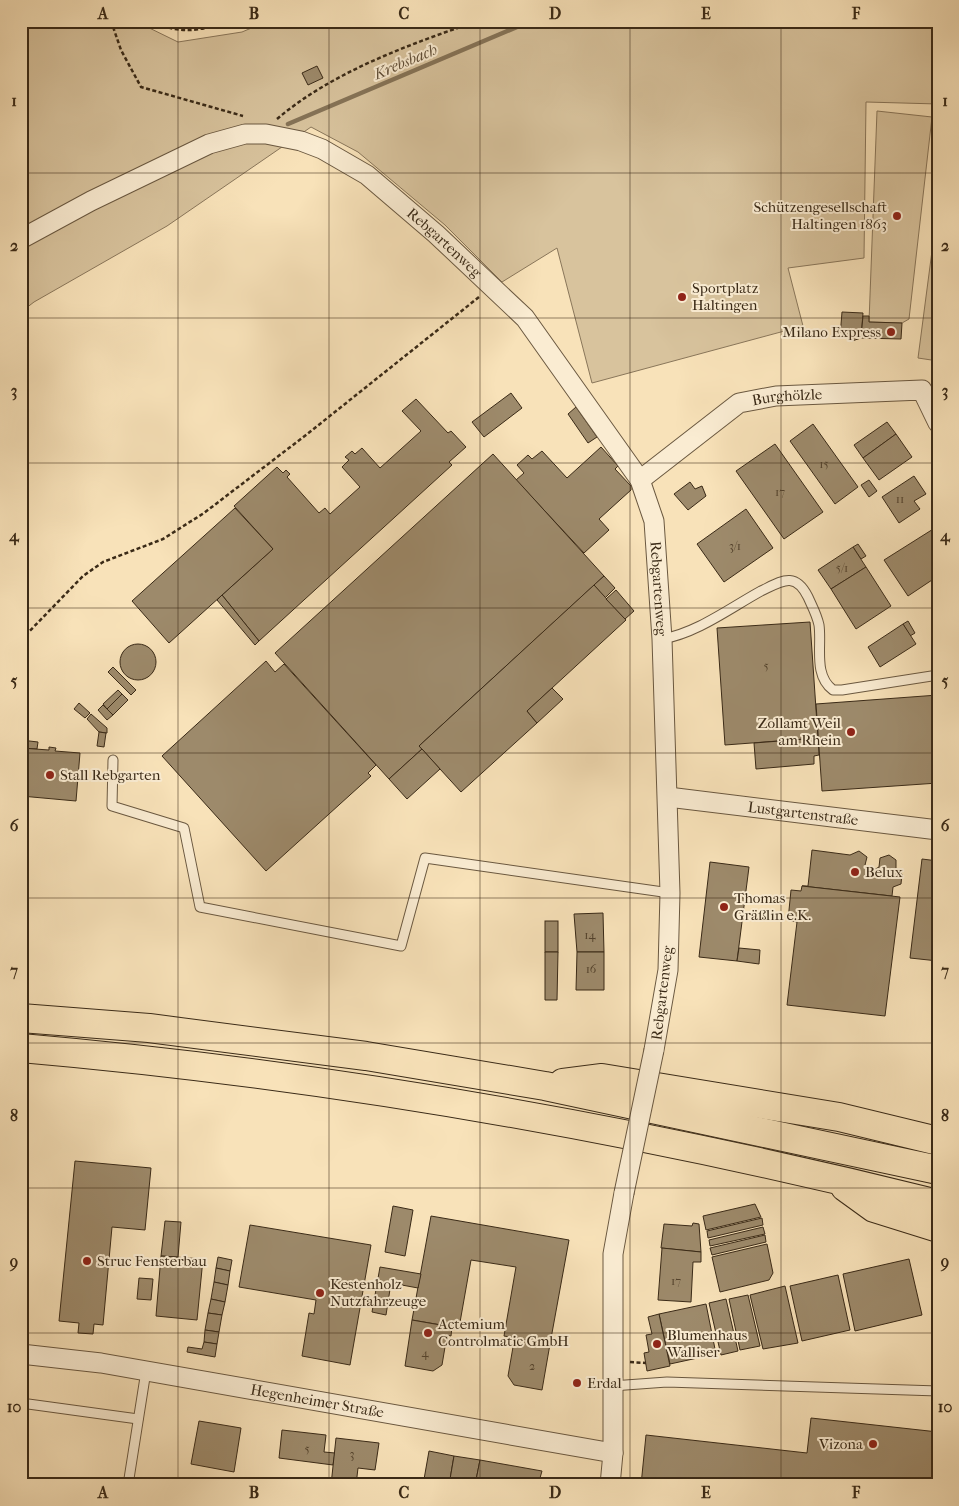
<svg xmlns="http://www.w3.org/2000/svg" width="959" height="1506" font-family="'IM FELL French Canon',serif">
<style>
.green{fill:#d8c39d;stroke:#89765a}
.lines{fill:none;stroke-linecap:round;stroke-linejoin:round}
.stream{stroke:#857357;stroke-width:4.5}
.building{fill:#9d8a6b;stroke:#3a2a17}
.service-casing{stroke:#6a5840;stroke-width:11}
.minor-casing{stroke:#6a5840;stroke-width:21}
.motorway-casing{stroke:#3a2a17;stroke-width:30}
.path{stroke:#3a2a17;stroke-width:2.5;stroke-dasharray:4 2.5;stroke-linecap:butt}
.service{stroke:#faecd2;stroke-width:9}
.minor{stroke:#faecd2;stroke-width:19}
.motorway{stroke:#f8e2b9;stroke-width:28}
.minor-bridge-casing{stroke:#6a5840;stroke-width:21;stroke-linecap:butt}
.minor-bridge{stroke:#faecd2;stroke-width:19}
.grid{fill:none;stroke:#3a2a17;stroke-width:1;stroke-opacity:0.55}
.poi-dot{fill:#8f2418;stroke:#faecd2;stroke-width:2}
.labels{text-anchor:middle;stroke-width:4;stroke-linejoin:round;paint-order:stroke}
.number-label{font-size:12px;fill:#53422c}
.poi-label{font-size:15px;fill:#3a2a17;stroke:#faecd2;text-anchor:start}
.street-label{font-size:15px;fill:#3a2a17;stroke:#faecd2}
.water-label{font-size:16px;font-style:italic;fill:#604e37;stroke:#faecd2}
.neatline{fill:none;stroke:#3a2a17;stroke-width:2}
.grid-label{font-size:16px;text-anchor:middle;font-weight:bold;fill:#3a2a17}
</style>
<rect width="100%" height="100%" fill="#f8e2b9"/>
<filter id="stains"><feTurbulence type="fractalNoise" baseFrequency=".004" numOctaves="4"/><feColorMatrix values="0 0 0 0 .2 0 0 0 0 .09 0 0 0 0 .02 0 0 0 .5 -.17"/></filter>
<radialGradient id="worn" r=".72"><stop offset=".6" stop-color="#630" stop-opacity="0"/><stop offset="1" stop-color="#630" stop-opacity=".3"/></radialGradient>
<g class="green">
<path d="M21 21H135L178 42 242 32 268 21H938V104L866 102 864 258 788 268 803 326 592 383 557 248 502 282 445 225 358 152 311 127 167 226 34 302 21 312Z"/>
<path d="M877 111 932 117 909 319 902 323 869 322Z"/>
<path d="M938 205V361L918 358Z"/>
</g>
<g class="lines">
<path class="stream" d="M288 124 531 21"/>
</g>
<g class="building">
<path d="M317 66 323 78 308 85 302 73Z"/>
<path d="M842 312 863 313 861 338 852 341V338L840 337Z"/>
<path d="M863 316H869V322L902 323 901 339 861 338Z"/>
<path d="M511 393 522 408 484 437 472 422Z"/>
<path d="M416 399 448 433 451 431 466 447 449 462 452 465 259 641 222 595 273 549 234 506 277 467 283 473 286 470 290 474 287 477 319 513 325 508 330 514 360 487 342 467 349 460 345 457 352 451 355 454 362 448 380 468 421 431 402 411Z"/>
<path d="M576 407 597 437 588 443 568 414Z"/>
<path d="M887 422 896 434 863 458 854 445Z"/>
<path d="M813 424 858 487 835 504 790 441Z"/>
<path d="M896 434 912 457 879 480 863 458Z"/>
<path d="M775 444 823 512 784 539 736 471Z"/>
<path d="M601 447 618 466 615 469 631 486V490L599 519 609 530 584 553 516 480 524 473 517 465 528 455 532 459 542 451 567 478Z"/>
<path d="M493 454 604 576 419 746 422 749 389 779 275 653Z"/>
<path d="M914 476 926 494 914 501 920 509 899 523 882 497Z"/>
<path d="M869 480 877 491 869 497 861 485Z"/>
<path d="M690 482 695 489 702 486 706 496 688 510 674 494Z"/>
<path d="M235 508 273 549 169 643 132 601Z"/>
<path d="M746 509 773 548 724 582 697 544Z"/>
<path d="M938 526V576L908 596 884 560Z"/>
<path d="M858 544 866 556 861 559 853 547Z"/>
<path d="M853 547 866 567 831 589 818 570Z"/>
<path d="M866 567 891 606 856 629 831 589Z"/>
<path d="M604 576 615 588 605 598 594 585Z"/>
<path d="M594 585 626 620 527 711 537 723 461 792 419 746Z"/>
<path d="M616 590 634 611 625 619 606 599Z"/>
<path d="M222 595 259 641 255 645 217 600Z"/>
<path d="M908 621 915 633 910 636 903 624Z"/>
<path d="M810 622 818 738 725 745 717 628Z"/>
<path d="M903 624 916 644 880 667 868 647Z"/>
<circle cx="138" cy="662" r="18"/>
<path d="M266 661 275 672 284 664 376 765 368 773 371 776 266 871 162 756Z"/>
<path d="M113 667 136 690 131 695 108 672Z"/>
<path d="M552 688 563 699 537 723 527 711Z"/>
<path d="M118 690 122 694 107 709 103 704Z"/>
<path d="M122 694 128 700 113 715 107 709Z"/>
<path d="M938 695V783L822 791 816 704Z"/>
<path d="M79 703 90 713 85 718 74 709Z"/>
<path d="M103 705 113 715 107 720 98 710Z"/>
<path d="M91 714 107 728V733L99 732 87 719Z"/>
<path d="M99 732 106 733 104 747 97 746Z"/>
<path d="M818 738 819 755 814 756V764L756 769 754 743Z"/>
<path d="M21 740 38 742 37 749 21 748Z"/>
<path d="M49 747 56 748 55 751 80 753 76 801 21 796V748L49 750Z"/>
<path d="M422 749 440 769 407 799 389 779Z"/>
<path d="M812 850 850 855 859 851 867 857 865 865 872 871 879 867 880 858 889 855 896 860V869L902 874 901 884 893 887 892 896 802 886H808Z"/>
<path d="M922 859 938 861V961L910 958Z"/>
<path d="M710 862 749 867 737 961 699 957Z"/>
<path d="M802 886 900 897 885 1016 787 1005 797 922 788 920 791 890 801 891Z"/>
<path d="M603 913 604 952H577L574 914Z"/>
<rect x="545" y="921" width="13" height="31"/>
<path d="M739 948 760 950 759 964 737 961Z"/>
<path d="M545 952H558L557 1000H545Z"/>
<path d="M577 952H604V990H576Z"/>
<path d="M75 1161 151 1168 145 1230 112 1227 103 1325 94 1324 93 1334 78 1333 79 1323 59 1321Z"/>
<path d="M755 1204 761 1217 706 1230 703 1216Z"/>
<path d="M393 1206 413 1210 405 1256 385 1252Z"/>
<path d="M431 1216 569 1240 550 1344 504 1336 516 1267 471 1260 459 1328 412 1320Z"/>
<path d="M762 1218 763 1225 708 1238 707 1231Z"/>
<path d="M165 1221 181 1222 178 1257 161 1256Z"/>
<path d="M693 1223 699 1224 701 1252 661 1248 664 1224 692 1226Z"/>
<path d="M250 1225 371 1245 350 1365 302 1356 309 1313 314 1314 316 1300 239 1287Z"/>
<path d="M763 1227 765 1234 710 1246 709 1240Z"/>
<path d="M765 1235 766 1242 712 1255 710 1248Z"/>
<path d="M767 1244 773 1273 769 1280 720 1292 712 1257Z"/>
<path d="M662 1248 701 1252V1262H693L691 1302 658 1300Z"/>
<path d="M161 1256 203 1259 197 1320 156 1316Z"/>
<path d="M218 1257 232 1260 230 1271 216 1268Z"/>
<path d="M909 1259 922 1315 855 1331 843 1274Z"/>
<path d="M380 1267 421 1274 418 1288 391 1283 386 1315 372 1312Z"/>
<path d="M216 1268 230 1271 228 1285 214 1282Z"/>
<path d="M838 1275 850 1330 802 1341 790 1286Z"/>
<path d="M139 1278 153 1279 151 1300 137 1299Z"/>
<path d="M214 1282 228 1285 225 1302 211 1299Z"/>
<path d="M785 1286 798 1343 763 1349 750 1295Z"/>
<path d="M748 1295 760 1346 740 1350 729 1299Z"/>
<path d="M211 1299 225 1302 222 1315 208 1313Z"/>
<path d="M726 1299 738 1351 721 1355 709 1303Z"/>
<path d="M706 1304 716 1354 670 1364 659 1314Z"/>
<path d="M208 1313 222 1315 219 1332 205 1330Z"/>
<path d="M659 1314 670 1366 647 1371 644 1353 649 1352 646 1335 652 1334 648 1317Z"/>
<path d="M412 1320 452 1327 451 1336 447 1335 442 1365 433 1371 405 1366Z"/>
<path d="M205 1330 219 1332 217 1344 204 1342Z"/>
<path d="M510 1337 550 1344 542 1390 514 1385 508 1376 513 1347 509 1346Z"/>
<path d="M204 1342 217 1344 215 1357 187 1352 188 1347 202 1349Z"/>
<path d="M811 1418 938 1432V1485H641L646 1435 807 1453Z"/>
<path d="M199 1421 241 1428 234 1472 191 1464Z"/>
<path d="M282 1430 326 1435 324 1452 335 1453 333 1465 279 1458Z"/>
<path d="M336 1438 379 1443 375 1470 358 1468 356 1485H331Z"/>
<path d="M429 1451 454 1456 449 1485H423Z"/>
<path d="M454 1456 480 1460 475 1485H449Z"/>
<path d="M480 1460 542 1471 540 1478 566 1483V1485H475Z"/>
<path d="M258 1480 299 1485H258Z"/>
</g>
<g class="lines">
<g class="service-casing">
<g id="service">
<path d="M662 639C697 633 730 608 761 591 782 581 795 571 808 597 812 606 817 615 819 625 822 646 813 675 833 690H842L938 675"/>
<path d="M113 760 112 806 184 828 200 907 401 946 425 858 670 893"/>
<path d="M612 1386 667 1382 938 1391"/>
<path d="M21 1403 138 1419"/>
<path d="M128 1485 146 1371"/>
</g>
</g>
<g class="minor-casing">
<g id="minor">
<path id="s1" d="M21 239 91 201 209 144 245 134H266L301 141 322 149 367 175 436 234 525 318 640 480 654 521 662 639 670 893 668 970 654 1050"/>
<path id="s2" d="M640 480 739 403 776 396 922 390 938 423"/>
<path id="s3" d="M668 797 938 830"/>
<path id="s4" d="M21 1354 101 1363 613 1453"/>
<path d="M610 1485 613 1453V1254L624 1193"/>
</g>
</g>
<g class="motorway-casing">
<g id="motorway">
<path d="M21 1018 149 1028 366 1056 545 1086 938 1170"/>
<path d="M21 1048C331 1075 637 1129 938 1204"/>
<path d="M563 1083 602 1078 839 1117 938 1141"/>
<path d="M845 1187 874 1208 938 1228"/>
</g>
</g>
<g class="path">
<path d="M111 21 121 50 141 87 243 116"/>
<path d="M150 21C181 35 199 31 230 21"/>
<path d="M277 119C332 72 410 44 478 21"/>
<path d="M21 640 83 576 103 562 163 539 204 513 306 435 479 297"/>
<path d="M630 1362 646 1363"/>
</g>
<use href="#service" class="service"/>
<use href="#minor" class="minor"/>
<use href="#motorway" class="motorway"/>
<g class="minor-bridge-casing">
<path id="minor-bridge" d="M624 1193 654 1050"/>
</g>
<use href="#minor-bridge" class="minor-bridge"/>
</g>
<path class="grid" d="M178 21V1485M329 21V1485M480 21V1485M630 21V1485M781 21V1485M21 173H938M21 318H938M21 463H938M21 608H938M21 753H938M21 898H938M21 1043H938M21 1188H938M21 1333H938"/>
<g class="poi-dot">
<circle cx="897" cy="216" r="5"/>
<circle cx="682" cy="297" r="5"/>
<circle cx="891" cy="332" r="5"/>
<circle cx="851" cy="732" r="5"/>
<circle cx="50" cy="775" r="5"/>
<circle cx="855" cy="872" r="5"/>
<circle cx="724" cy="907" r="5"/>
<circle cx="87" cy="1261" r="5"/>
<circle cx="320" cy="1293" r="5"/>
<circle cx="428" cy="1333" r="5"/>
<circle cx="657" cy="1344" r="5"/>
<circle cx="577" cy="1383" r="5"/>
<circle cx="873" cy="1444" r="5"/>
</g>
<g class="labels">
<g class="number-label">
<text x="824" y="468">15</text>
<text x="780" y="496">17</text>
<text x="900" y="503">11</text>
<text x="735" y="550">3/1</text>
<text x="842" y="572">5/1</text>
<text x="766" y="670">5</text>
<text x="590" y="939">14</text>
<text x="591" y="973">16</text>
<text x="676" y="1285">17</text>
<text x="425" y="1357">4</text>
<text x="532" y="1370">2</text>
<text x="307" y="1453">5</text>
<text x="352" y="1458">3</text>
</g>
<g class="poi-label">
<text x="887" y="212" text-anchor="end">Schützengesellschaft<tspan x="887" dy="17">Haltingen 1863</tspan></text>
<text x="692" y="293">Sportplatz<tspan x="692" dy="17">Haltingen</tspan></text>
<text x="881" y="337" text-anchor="end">Milano Express</text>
<text x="841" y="728" text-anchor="end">Zollamt Weil<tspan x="841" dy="17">am Rhein</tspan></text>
<text x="60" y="780">Stall Rebgarten</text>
<text x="865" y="877">Belux</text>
<text x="734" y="903">Thomas<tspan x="734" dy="17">Gräßlin e.K.</tspan></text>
<text x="97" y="1266">Struc Fensterbau</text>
<text x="330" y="1289">Kestenholz<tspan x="330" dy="17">Nutzfahrzeuge</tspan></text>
<text x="438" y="1329">Actemium<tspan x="438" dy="17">Controlmatic GmbH</tspan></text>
<text x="667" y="1340">Blumenhaus<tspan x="667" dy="17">Walliser</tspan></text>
<text x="587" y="1388">Erdal</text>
<text x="863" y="1449" text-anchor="end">Vizona</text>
</g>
<g class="street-label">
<text dy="5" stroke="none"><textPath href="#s1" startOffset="482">Rebgartenweg</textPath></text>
<text dy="5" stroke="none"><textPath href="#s2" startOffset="174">Burghölzle</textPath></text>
<text dy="5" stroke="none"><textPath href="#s1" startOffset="902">Rebgartenweg</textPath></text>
<text dy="5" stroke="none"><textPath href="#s3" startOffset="136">Lustgartenstraße</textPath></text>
<text transform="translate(662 993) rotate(-83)" y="5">Rebgartenweg</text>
<text dy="5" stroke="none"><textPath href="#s4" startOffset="300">Hegenheimer Straße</textPath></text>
</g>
<g class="water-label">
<text transform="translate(405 61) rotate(-23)" y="6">Krebsbach</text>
</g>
</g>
<rect width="959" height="1506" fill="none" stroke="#f8e2b9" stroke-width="55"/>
<rect x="28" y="28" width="904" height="1450" class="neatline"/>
<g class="grid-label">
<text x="103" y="19">A</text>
<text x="254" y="19">B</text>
<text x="404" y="19">C</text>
<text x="555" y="19">D</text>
<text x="706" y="19">E</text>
<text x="856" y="19">F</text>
<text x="14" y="106">1</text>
<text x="945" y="106">1</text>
<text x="14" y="251">2</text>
<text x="945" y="251">2</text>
<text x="14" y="396">3</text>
<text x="945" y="396">3</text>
<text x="14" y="541">4</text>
<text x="945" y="541">4</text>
<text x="14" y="686">5</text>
<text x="945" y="686">5</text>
<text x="14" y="831">6</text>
<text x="945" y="831">6</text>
<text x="14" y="976">7</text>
<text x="945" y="976">7</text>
<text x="14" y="1121">8</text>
<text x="945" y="1121">8</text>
<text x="14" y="1267">9</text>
<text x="945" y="1267">9</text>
<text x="14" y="1412">10</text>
<text x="945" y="1412">10</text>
<text x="103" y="1498">A</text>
<text x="254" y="1498">B</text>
<text x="404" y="1498">C</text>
<text x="555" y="1498">D</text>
<text x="706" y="1498">E</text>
<text x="856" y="1498">F</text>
</g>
<rect width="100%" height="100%" filter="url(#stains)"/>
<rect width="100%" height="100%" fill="url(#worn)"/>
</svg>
